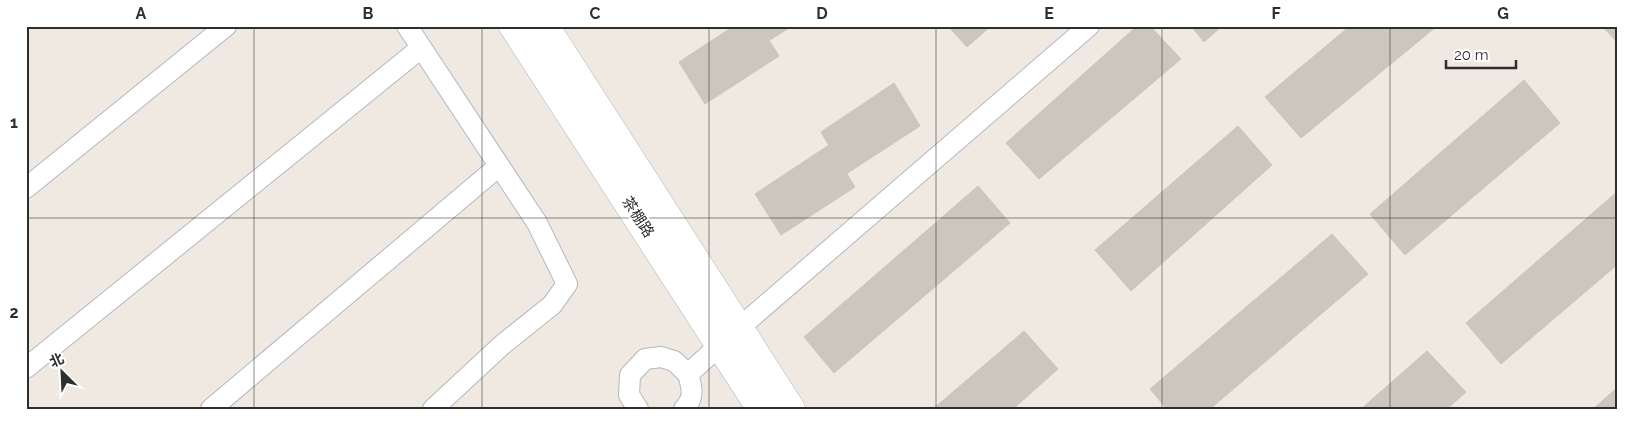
<svg xmlns="http://www.w3.org/2000/svg" width="1644" height="435" font-family="Raleway,'Noto Sans SC',sans-serif">
<style>
.building{fill:#cbc7bf;stroke:#cbc5ba}
.lines{fill:none;stroke-linecap:round;stroke-linejoin:round}
.street-casing{stroke:#b4b7c1;stroke-width:22}
.secondary-casing{stroke:#b4b7c1;stroke-width:29}
.street{stroke:#fff;stroke-width:20}
.secondary{stroke:#fff;stroke-width:28}
.grid{fill:none;stroke:#2e2e2e;stroke-width:1;stroke-opacity:0.55}
.labels{text-anchor:middle;stroke-width:4;stroke-linejoin:round;paint-order:stroke}
.street-label{font-size:15px;fill:#2e2e2e;stroke:#fff}
.neatline{fill:none;stroke:#2e2e2e;stroke-width:2}
.grid-label{font-size:16px;text-anchor:middle;font-weight:bold;fill:#2e2e2e}
</style>
<rect width="100%" height="100%" fill="#efe9e1"/>
<g class="building">
<path d="M734 26H760L779 56 705 104 679 62Z"/>
<path d="M761 26H792L770 40Z"/>
<path d="M948 26H991L967 47Z"/>
<path d="M1137 26H1150L1181 59 1039 179 1006 143Z"/>
<path d="M1191 26H1222L1204 42Z"/>
<path d="M1350 26H1437L1301 138 1265 97Z"/>
<path d="M1602 26H1618V43Z"/>
<path d="M1524 80 1560 123 1405 255 1370 214Z"/>
<path d="M894 83 920 126 846 174 821 132Z"/>
<path d="M1238 126 1272 165 1131 291 1095 250Z"/>
<path d="M829 145 855 187 781 235 755 194Z"/>
<path d="M978 186 1010 223 834 373 804 337Z"/>
<path d="M1618 191V264L1501 364 1466 323Z"/>
<path d="M1332 234 1368 274 1210 409H1167L1150 389Z"/>
<path d="M1024 331 1058 369 1013 409H933Z"/>
<path d="M1427 351 1466 392 1447 409H1361Z"/>
<path d="M1618 387V409H1593Z"/>
</g>
<g class="lines">
<g class="street-casing">
<g id="street">
<path d="M407 26 537 223 567 284 552 305 502 345 433 409"/>
<path d="M26 188 226 26"/>
<path d="M26 368 421 48"/>
<path d="M211 409 499 166"/>
<path d="M638 409 629 395 630 375 645 359 661 357 674 361 688 374"/>
<path d="M684 409C695 398 692 387 688 374L739 328 1089 26"/>
</g>
</g>
<g class="secondary-casing">
<g id="secondary">
<path d="M513 26 761 409"/>
<path d="M545 26 791 409"/>
</g>
</g>
<use href="#street" class="street"/>
<use href="#secondary" class="secondary"/>
</g>
<path class="grid" d="M254 26V409M482 26V409M709 26V409M936 26V409M1162 26V409M1390 26V409M26 218H1618"/>
<g class="labels">
<g class="street-label">
<text transform="translate(638 217) rotate(57)" y="5">茶棚路</text>
</g>
</g>
<rect width="1644" height="435" fill="none" stroke="#ffffff" stroke-width="55"/>
<g transform="translate(62 372) rotate(336)" stroke="#ffffff" stroke-width="4" paint-order="stroke">
<path d="M0-4L9 19L0 12L-9 19Z" fill="#2e2e2e"/>
<text y="-8" font-size="14" font-weight="bold" text-anchor="middle" fill="#2e2e2e">北</text>
</g>
<path d="M1446 60v8h70v-8" fill="none" stroke="#2e2e2e" stroke-width="2.5"/>
<text x="1454" y="60" font-size="15" fill="#2e2e2e" stroke="#ffffff" stroke-width="4" paint-order="stroke">20 m</text>
<rect x="28" y="28" width="1588" height="380" class="neatline"/>
<g class="grid-label">
<text x="141" y="19">A</text>
<text x="368" y="19">B</text>
<text x="595" y="19">C</text>
<text x="822" y="19">D</text>
<text x="1049" y="19">E</text>
<text x="1276" y="19">F</text>
<text x="1503" y="19">G</text>
<text x="14" y="128">1</text>
<text x="14" y="318">2</text>
</g>
</svg>
